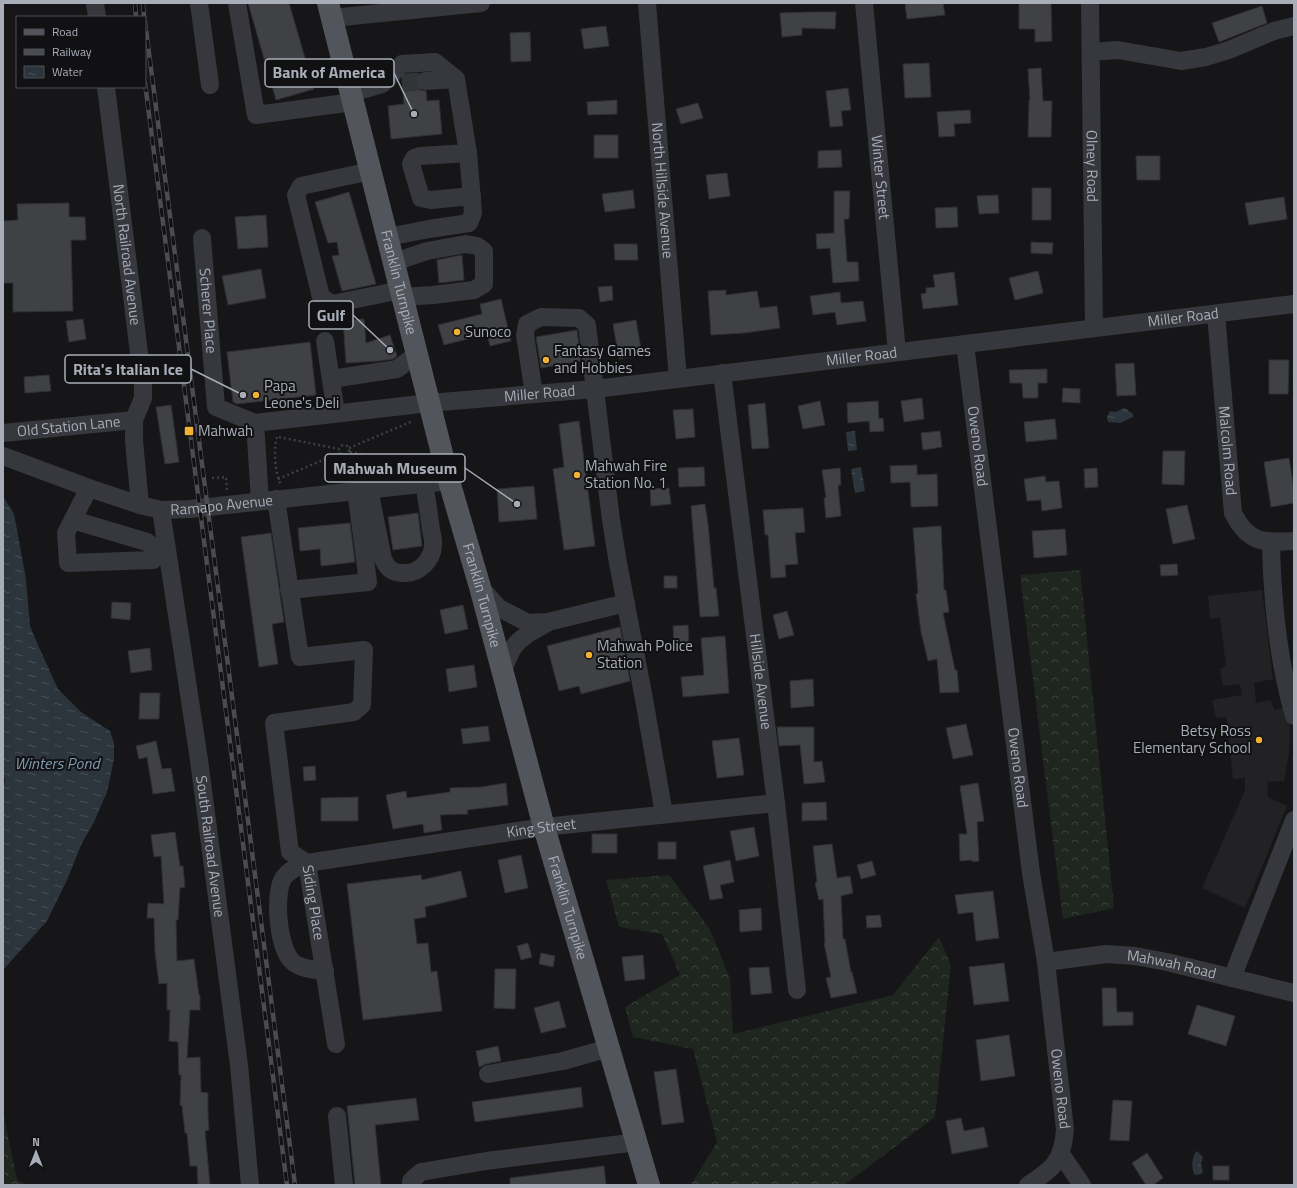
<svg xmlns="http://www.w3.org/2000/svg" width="1297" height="1188" font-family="'Titillium Web',sans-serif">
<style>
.built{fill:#222225}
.forest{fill:url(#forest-crowns)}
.water{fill:url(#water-ripples)}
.building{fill:#404145;stroke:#303034}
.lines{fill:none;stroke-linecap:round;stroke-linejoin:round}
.minor-tunnel{stroke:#333438;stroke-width:18;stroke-dasharray:18 9;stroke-linecap:butt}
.path{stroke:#3d3f44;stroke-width:2.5;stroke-dasharray:2 3;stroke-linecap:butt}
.minor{stroke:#37383d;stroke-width:18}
.major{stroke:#53555c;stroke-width:22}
.rail-casing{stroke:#4a4c52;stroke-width:4.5}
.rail{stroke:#111113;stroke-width:3;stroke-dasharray:9;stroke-linecap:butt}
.poi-dot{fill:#f2b134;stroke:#111113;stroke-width:1.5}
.labels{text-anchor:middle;stroke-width:4;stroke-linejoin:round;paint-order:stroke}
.street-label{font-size:15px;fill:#a8adb8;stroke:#111113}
.poi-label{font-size:15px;fill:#a8adb8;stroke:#111113;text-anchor:start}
.water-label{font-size:16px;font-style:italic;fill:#7f9bb3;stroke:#111113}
.leader{fill:none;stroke:#a8adb8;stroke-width:1.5}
.callout-dot{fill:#a8adb8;stroke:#111113;stroke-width:1.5}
.callout{fill:#111113;stroke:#a8adb8;stroke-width:1.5}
.callout-label{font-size:16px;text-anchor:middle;font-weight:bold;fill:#a8adb8}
</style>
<defs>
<pattern id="forest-crowns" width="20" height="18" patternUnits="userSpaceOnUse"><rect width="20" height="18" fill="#1e261f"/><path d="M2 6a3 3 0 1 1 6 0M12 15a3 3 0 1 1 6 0" fill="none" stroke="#3c433d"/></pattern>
<pattern id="water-ripples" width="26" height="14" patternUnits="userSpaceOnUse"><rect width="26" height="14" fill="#2c353c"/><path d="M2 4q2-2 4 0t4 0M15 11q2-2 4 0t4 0" fill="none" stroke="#485056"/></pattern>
</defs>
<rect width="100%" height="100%" fill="#161618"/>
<path class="built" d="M1262 590 1273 679 1254 683 1256 703 1271 700 1274 710 1283 708 1290 727 1289 753 1284 781 1267 782 1268 797 1287 806 1245 908 1202 888 1245 791V778L1233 779 1226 717 1216 718 1212 700 1242 695 1240 684 1223 686 1220 669 1226 666 1220 617 1210 619 1208 596Z"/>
<g class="forest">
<path d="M1080 570 1114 908 1063 919 1020 575Z"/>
<path d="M669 875 709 928 730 978 733 1034 893 995 939 937 951 966 935 1117 844 1185H691L717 1142 693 1049 633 1037 625 1007 680 975 662 934 619 927 606 880Z"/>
<path d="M3 1111 17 1180 28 1185H3Z"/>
</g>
<g class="water">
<path d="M1125 408 1133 414V417L1120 423 1108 422 1107 417 1110 411 1115 412Z"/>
<path d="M855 431 857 450 848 451 846 432Z"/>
<path d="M861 467 865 491 855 493 851 469Z"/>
<path d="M3 496 14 514 26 579 30 626 38 645 58 689 81 712 110 731 114 743V759L107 792 94 822 82 843 67 880 47 921 3 970V790L5 781 3 770Z"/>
<path d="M1197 1151 1203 1157 1201 1164 1203 1172 1201 1174 1196 1175 1194 1174C1191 1167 1192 1155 1197 1151Z"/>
</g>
<g class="building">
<path d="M248 3H289L314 89 276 100Z"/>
<path d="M905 3H943L945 15 907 19Z"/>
<path d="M1019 3H1051L1052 41 1035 42V29H1019Z"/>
<path d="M1262 6 1267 23 1219 42 1212 23Z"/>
<path d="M809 12H836L835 29 802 28V35L782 37 780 13Z"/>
<path d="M606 26 609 46 584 49 581 29Z"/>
<path d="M530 32 531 61 511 62 510 33Z"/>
<path d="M929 63 931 97 905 98 903 64Z"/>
<path d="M1041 68 1043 101H1052L1051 137H1028L1029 100H1030L1028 69Z"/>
<path d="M417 74 415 81 416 86 420 90 426 91 427 101 439 100 442 134 391 139 388 106 404 104 402 79 405 76Z"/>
<path d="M848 88 851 110 841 111 843 126 830 127 826 91Z"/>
<path d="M617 100V114L588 115 587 102Z"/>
<path d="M698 103 703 118 681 124 676 109Z"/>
<path d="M970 110 971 123 954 124 955 136 939 137 937 112Z"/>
<rect x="594" y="135" width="24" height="23"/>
<path d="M841 150 842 167 818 168V151Z"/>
<path d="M1136 156H1160V180H1137Z"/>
<path d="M727 173 730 196 709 199 706 175Z"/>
<rect x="1032" y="188" width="19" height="32"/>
<path d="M633 190 635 208 605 212 602 194Z"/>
<path d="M834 191H850L849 219H844L847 262H858L859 281 833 283 830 248 817 249 816 234 834 233Z"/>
<path d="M349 192 376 284 342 291 332 256 339 255 337 242 328 243 315 202Z"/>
<path d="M998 195 999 213 979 214 977 196Z"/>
<path d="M1284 197 1287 219 1249 225 1245 203Z"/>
<path d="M69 203V217H85L86 240H71L73 311 13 312V283H3V221L18 220 17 204Z"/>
<path d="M957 207 958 227 936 228 935 208Z"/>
<path d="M266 215 268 247 238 249 235 217Z"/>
<path d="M1031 242 1053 243 1052 254 1031 253Z"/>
<path d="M614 244H637L638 260H615Z"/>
<path d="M462 255 464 280 439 283 437 260Z"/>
<path d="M261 269 266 298 228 305 222 276Z"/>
<path d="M1038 271 1043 293 1015 300 1009 278Z"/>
<path d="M954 272 958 305 923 309 921 294 926 293V288L935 287 933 275Z"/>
<path d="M612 286 613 300 600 302 598 287Z"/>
<path d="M726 290V295L757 291 760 308 777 306 780 328 744 333 711 335 708 291Z"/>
<path d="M840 292 841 303 863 301 866 321 837 325 835 312 813 315 810 296Z"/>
<path d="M501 299 511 341 490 346 487 334 444 345 438 325 482 314 480 304Z"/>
<path d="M83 319 86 339 69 342 66 321Z"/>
<path d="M364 319 366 343 390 335 397 356 393 359 379 361 346 363 343 320Z"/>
<path d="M636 320 642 355 619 359 613 324Z"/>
<path d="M577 330 581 361 541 368 536 337Z"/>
<path d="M310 342 316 395 237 404 233 402 227 352Z"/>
<path d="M1269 360H1289L1288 394H1269Z"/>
<path d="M1134 363 1136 395 1117 396 1115 364Z"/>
<path d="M1047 369V383H1038V398H1023L1022 383H1010L1009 370Z"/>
<path d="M49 375 51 391 25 393 24 377Z"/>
<path d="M1063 388 1080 389V403L1062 402Z"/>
<path d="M922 398 924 419 904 422 901 401Z"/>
<path d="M820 401 825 425 803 429 798 406Z"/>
<path d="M878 401 879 419 883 418 884 431 870 432 869 421 848 423 847 403Z"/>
<path d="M765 403 769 448 752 449 748 405Z"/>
<path d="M171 405 179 462 165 464 156 407Z"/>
<path d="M693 409 695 437 676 439 673 410Z"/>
<path d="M1055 419 1057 439 1026 442 1024 422Z"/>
<path d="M579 421 595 546 564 550 553 469 564 467 559 424Z"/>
<path d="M940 431 942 447 923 450 921 433Z"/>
<path d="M1163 451H1185L1184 485 1162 484Z"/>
<path d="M1289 458 1294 490V503L1271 507 1264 462Z"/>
<path d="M917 465V475L937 474 938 506 911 507 910 482 891 483 890 466Z"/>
<path d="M704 467 705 486 679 487 678 468Z"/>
<path d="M840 468 841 485H838L841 516 826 518 824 498H826L822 470Z"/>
<path d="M1097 468 1098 487 1085 488 1084 469Z"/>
<path d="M1045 476 1046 482 1059 481 1062 508 1042 511 1041 500 1027 501 1024 479Z"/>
<path d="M534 486 537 519 499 522 497 489Z"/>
<path d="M669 488 671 504 651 506 650 489Z"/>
<path d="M705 504 708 524 714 588H716L719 616 700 617 691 506Z"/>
<path d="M1187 505 1195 539 1173 544 1166 509Z"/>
<path d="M803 508 805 532 795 533 798 564 785 565 786 577 771 578 768 535H765L763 510Z"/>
<path d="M418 513 422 546 393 550 388 517Z"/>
<path d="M350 523 355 562 321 566 320 549 300 551 298 528Z"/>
<path d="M941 526 944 590H946L949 612 943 613 955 670H957L959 692 940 693 937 659 928 661 921 632 916 594 918 593 913 528Z"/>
<path d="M1065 529 1067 555 1034 558 1032 531Z"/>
<path d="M271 533 284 622 272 624 278 664 259 667 241 537Z"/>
<path d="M1177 564 1178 575 1161 576 1160 565Z"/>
<rect x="664" y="576" width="13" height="12"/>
<path d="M112 602 131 603 130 620 111 618Z"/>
<path d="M463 605 468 629 445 634 440 610Z"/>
<path d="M787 611 794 635 779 639 773 615Z"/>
<path d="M688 625 689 646 674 647 673 626Z"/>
<path d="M620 627 630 681 581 694 579 686 559 691 547 646Z"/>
<path d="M725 636 729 693 683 697 681 677 704 675 701 638Z"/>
<path d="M150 648 152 670 131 673 128 651Z"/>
<path d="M474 665 477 687 449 692 446 669Z"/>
<path d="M813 679 814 706 791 708 790 681Z"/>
<path d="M140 693H160L159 719H139Z"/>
<path d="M966 724 973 755 953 759 946 728Z"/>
<path d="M488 726 490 741 463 744 461 729Z"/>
<path d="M777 727H814V762L822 761 825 782 804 784 800 745 779 746Z"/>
<path d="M739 738 744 775 717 778 712 741Z"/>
<path d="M156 741 162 769 171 768 175 791 153 794 147 757 139 759 136 746Z"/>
<path d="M315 766 316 780 304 781 303 767Z"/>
<path d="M506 783 508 805 467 810 468 814 440 815 442 830 424 833 423 824 393 829 386 795 406 791 407 798 450 792V788L481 787Z"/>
<path d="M978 783 984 821 977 822 979 861 972 862V860L960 861 959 834H967L960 786Z"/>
<path d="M358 797V821H321V798Z"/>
<path d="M826 802 827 820 802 821V803Z"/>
<path d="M754 827 759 856 736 861 730 831Z"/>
<path d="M175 832 180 866H183L185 887 180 888 178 920H176L177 961 194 959 199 995H200V1010H190L187 1058 200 1057 201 1092 208 1093V1116L209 1130 205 1131 210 1185H198L197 1166H190L187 1133H185L182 1106 180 1105 181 1075H179L178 1042 169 1041 170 1010H167V983L159 984 155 952 154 918H147L148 903 164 904 161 856 154 857 151 835Z"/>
<rect x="592" y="834" width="25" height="19"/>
<rect x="658" y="842" width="18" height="17"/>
<path d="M832 844 837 878 850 876 853 893 841 896 843 939H845L851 972H852L857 993 831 998 826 978 831 977 824 943H825L823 899 819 900 815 883 817 882 813 846Z"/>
<path d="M521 855 528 888 505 893 498 860Z"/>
<path d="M730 860 734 882 720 885 723 898 710 900 703 866Z"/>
<path d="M872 861 876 875 861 879 857 865Z"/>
<path d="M461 871 467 897 425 907 426 917 414 919 417 944 428 943 431 972 437 971 442 1011 363 1020 347 884 421 875 422 880Z"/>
<path d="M993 891 999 938 976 941 973 912 958 914 955 895Z"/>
<path d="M761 908 762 930 740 932 739 910Z"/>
<path d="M880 915 882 927 867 928 866 916Z"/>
<path d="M528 943 532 957 521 960 517 946Z"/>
<path d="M541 953 555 956 553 967 539 964Z"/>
<path d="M643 955 645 979 625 981 622 957Z"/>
<path d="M1004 963 1009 1001 974 1005 969 967Z"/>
<path d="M769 967 772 993 751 995 749 968Z"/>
<path d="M495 969H516L515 1009 494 1008Z"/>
<path d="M1102 988H1116L1117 1012H1133V1025L1103 1026Z"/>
<path d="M559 1001 566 1027 541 1033 534 1008Z"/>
<path d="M1197 1005 1235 1016 1226 1046 1188 1034Z"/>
<path d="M1009 1035 1015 1076 981 1081 976 1040Z"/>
<path d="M498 1046 501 1061 486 1064 479 1067 476 1051Z"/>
<path d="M676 1069 684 1122 662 1125 654 1072Z"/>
<path d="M581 1087 583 1107 475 1122 472 1102Z"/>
<path d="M416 1098 419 1120 375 1125 381 1185H355L347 1106Z"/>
<path d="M1113 1100 1132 1101 1129 1141 1110 1140Z"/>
<path d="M961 1118 964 1131 984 1127 988 1147 952 1154 946 1121Z"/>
<path d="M1147 1153 1163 1178 1153 1185H1146L1132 1163Z"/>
<path d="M604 1166 606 1185H510V1178Z"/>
<rect x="1213" y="1166" width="16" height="14"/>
</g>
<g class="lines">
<path class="minor-tunnel" d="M402 83 425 81"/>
<g class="path">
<path d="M277 437C273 449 275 473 281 485"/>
<path d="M279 437 339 449"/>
<circle cx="344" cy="450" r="5"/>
<path d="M349 448 413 421"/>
<path d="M350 452 426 467"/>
<path d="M212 478 226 477 227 490"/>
<path d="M278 479 340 453"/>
</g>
<g class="minor">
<path d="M95 3 97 17"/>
<path d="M199 3 210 85"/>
<path d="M237 3 256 115 353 102"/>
<path id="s1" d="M647 3 678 379"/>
<path id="s2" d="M864 3 897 352"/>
<path id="s3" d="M1090 3 1094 328"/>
<path d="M332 18 481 3"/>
<path d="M1091 52 1118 50 1181 61 1206 57 1229 50 1274 31 1294 26"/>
<path id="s4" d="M106 87 143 385V398L134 420V441L140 505"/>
<path d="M351 93 382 84 402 64 435 62 456 79"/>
<path d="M468 153 420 156 414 158 411 164 421 198 431 200 472 196"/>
<path d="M371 171 301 186 296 195 321 297 332 304 401 290"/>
<path d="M388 237 429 229 469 223 473 213 468 153 456 79 425 81"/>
<path id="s5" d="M202 238 216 407 255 423 429 403 595 389 1294 304"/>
<path d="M394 262 427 251 466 244 477 246 484 251V284L474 290 433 295 402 297"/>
<path id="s6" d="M1216 314 1233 513C1248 543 1263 543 1294 541"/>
<path d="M325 341 336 413"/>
<path id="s7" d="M965 344 1031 873 1046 962 1065 1129C1063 1161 1053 1169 1028 1185"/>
<path id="s8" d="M722 373 776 803 797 990"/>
<path d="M331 379 397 369 417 354"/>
<path d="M534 394 525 335 527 324 541 317 579 318 587 325 611 520 618 563 644 699 664 814"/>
<path d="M255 423 260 501"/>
<path id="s9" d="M3 433 134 420"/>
<path id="s10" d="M3 456 89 488 140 505 161 510 190 509 449 481"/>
<path d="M369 489 383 559C388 569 392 573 404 573 419 574 432 560 433 546 434 541 432 535 431 530 429 515 427 499 424 484"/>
<path id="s11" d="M276 499 300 657 364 650 362 705 354 712 274 723 290 852 307 863 336 1044"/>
<path id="s12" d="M161 510 199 760 239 1065 250 1185"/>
<path d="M73 520 147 542 152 546 153 560 68 563 66 533 89 488"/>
<path d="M1271 542C1272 600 1278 660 1294 716"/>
<path d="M480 587 499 608 528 623 548 622 626 603"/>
<path d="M289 590 368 582 356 490"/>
<path d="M502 671C506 664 509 655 513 648 521 636 535 630 547 623"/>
<path id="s13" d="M1046 962 1106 954 1135 956 1167 962 1294 993"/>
<path id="s14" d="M325 971C315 970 301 969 293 962 278 950 273 892 284 877 290 869 298 867 307 863L544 827 776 803"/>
<path d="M1232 978 1294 820"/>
<path d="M488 1074 563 1061 609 1048"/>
<path d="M337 1116 344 1185"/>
<path d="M1061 1154 1082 1185"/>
<path d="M411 1185V1181L421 1172 486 1161 637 1142"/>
</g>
<path class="major" id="s15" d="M328 3 449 481 480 587 544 827 649 1185"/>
<g class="rail-casing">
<g id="rail">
<path d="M135 3 136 17"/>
<path d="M143 3 144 17"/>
<path d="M145 22 295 1185"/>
<path d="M145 83 287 1185"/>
</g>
</g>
<use href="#rail" class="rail"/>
</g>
<g class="poi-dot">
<circle cx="457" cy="332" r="4"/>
<circle cx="546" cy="360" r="4"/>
<circle cx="256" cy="395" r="4"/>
<rect x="184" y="426" width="10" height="10" rx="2"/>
<circle cx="577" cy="475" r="4"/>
<circle cx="589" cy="655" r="4"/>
<circle cx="1259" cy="740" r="4"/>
</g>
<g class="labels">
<g class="street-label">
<text dy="5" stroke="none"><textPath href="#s3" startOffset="163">Olney Road</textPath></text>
<text dy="5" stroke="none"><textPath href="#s2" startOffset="175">Winter Street</textPath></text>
<text dy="5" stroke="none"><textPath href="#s1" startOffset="188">North Hillside Avenue</textPath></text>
<text dy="5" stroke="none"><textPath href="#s4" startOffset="169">North Railroad Avenue</textPath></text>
<text dy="5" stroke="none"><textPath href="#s15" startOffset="288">Franklin Turnpike</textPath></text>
<text dy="5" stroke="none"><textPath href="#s5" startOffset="73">Scherer Place</textPath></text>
<text dy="5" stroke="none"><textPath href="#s5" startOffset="1146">Miller Road</textPath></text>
<text dy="5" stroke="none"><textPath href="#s5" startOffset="822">Miller Road</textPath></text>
<text dy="5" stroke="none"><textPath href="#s5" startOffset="498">Miller Road</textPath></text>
<text dy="5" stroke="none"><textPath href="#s9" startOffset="66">Old Station Lane</textPath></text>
<text dy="5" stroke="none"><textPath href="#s7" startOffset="103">Oweno Road</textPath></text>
<text dy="5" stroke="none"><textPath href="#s6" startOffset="137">Malcolm Road</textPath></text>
<text dy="5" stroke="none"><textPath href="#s10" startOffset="228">Ramapo Avenue</textPath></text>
<text dy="5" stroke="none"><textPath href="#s15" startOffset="612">Franklin Turnpike</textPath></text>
<text dy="5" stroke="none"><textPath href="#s8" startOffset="311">Hillside Avenue</textPath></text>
<text dy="5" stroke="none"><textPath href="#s7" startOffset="427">Oweno Road</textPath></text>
<text dy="5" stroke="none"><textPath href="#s14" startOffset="387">King Street</textPath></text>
<text dy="5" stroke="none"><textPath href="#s12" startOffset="340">South Railroad Avenue</textPath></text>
<text dy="5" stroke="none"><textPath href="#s11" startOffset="561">Siding Place</textPath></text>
<text dy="5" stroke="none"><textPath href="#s15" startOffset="936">Franklin Turnpike</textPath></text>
<text dy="5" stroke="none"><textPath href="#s13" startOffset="127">Mahwah Road</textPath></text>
<text dy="5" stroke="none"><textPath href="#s7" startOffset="751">Oweno Road</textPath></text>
</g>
<g class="poi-label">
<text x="465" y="337">Sunoco</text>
<text x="554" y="356">Fantasy Games<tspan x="554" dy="17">and Hobbies</tspan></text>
<text x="264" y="391">Papa<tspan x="264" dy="17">Leone's Deli</tspan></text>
<text x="198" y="436">Mahwah</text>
<text x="585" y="471">Mahwah Fire<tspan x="585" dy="17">Station No. 1</tspan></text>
<text x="597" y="651">Mahwah Police<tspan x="597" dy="17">Station</tspan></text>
<text x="1251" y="736" text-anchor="end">Betsy Ross<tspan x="1251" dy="17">Elementary School</tspan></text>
</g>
<g class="water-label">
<text x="57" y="769">Winters Pond</text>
</g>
</g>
<path class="leader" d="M414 114L394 73M390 350L353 315M243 395L191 369M517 504L465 468"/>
<g class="callout-dot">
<circle cx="414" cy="114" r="4"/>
<circle cx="390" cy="350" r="4"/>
<circle cx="243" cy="395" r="4"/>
<circle cx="517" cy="504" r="4"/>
</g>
<g class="callout">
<rect x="265" y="59" width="129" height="28" rx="4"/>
<rect x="309" y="301" width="44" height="28" rx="4"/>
<rect x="65" y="355" width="126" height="28" rx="4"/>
<rect x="325" y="454" width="140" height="28" rx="4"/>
</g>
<g class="callout-label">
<text x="329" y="78">Bank of America</text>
<text x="331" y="321">Gulf</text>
<text x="128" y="375">Rita's Italian Ice</text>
<text x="395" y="474">Mahwah Museum</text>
</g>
<rect width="1297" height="1188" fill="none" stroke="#a8adb8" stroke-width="8"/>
<rect x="16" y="16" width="130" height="72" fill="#111113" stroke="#4d4f55"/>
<rect x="24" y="29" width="20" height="6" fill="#53555c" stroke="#4d4f55"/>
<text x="52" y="36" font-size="12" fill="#a8adb8">Road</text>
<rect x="24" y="49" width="20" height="6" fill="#4a4c52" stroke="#4d4f55"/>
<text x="52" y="56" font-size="12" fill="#a8adb8">Railway</text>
<rect x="24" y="66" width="20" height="12" fill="url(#water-ripples)" stroke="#4d4f55"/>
<text x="52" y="76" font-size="12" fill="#a8adb8">Water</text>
<g transform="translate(36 1152)" stroke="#111113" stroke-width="3" paint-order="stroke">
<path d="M0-3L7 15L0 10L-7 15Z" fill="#a8adb8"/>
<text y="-6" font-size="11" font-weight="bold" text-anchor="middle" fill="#a8adb8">N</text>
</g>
</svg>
